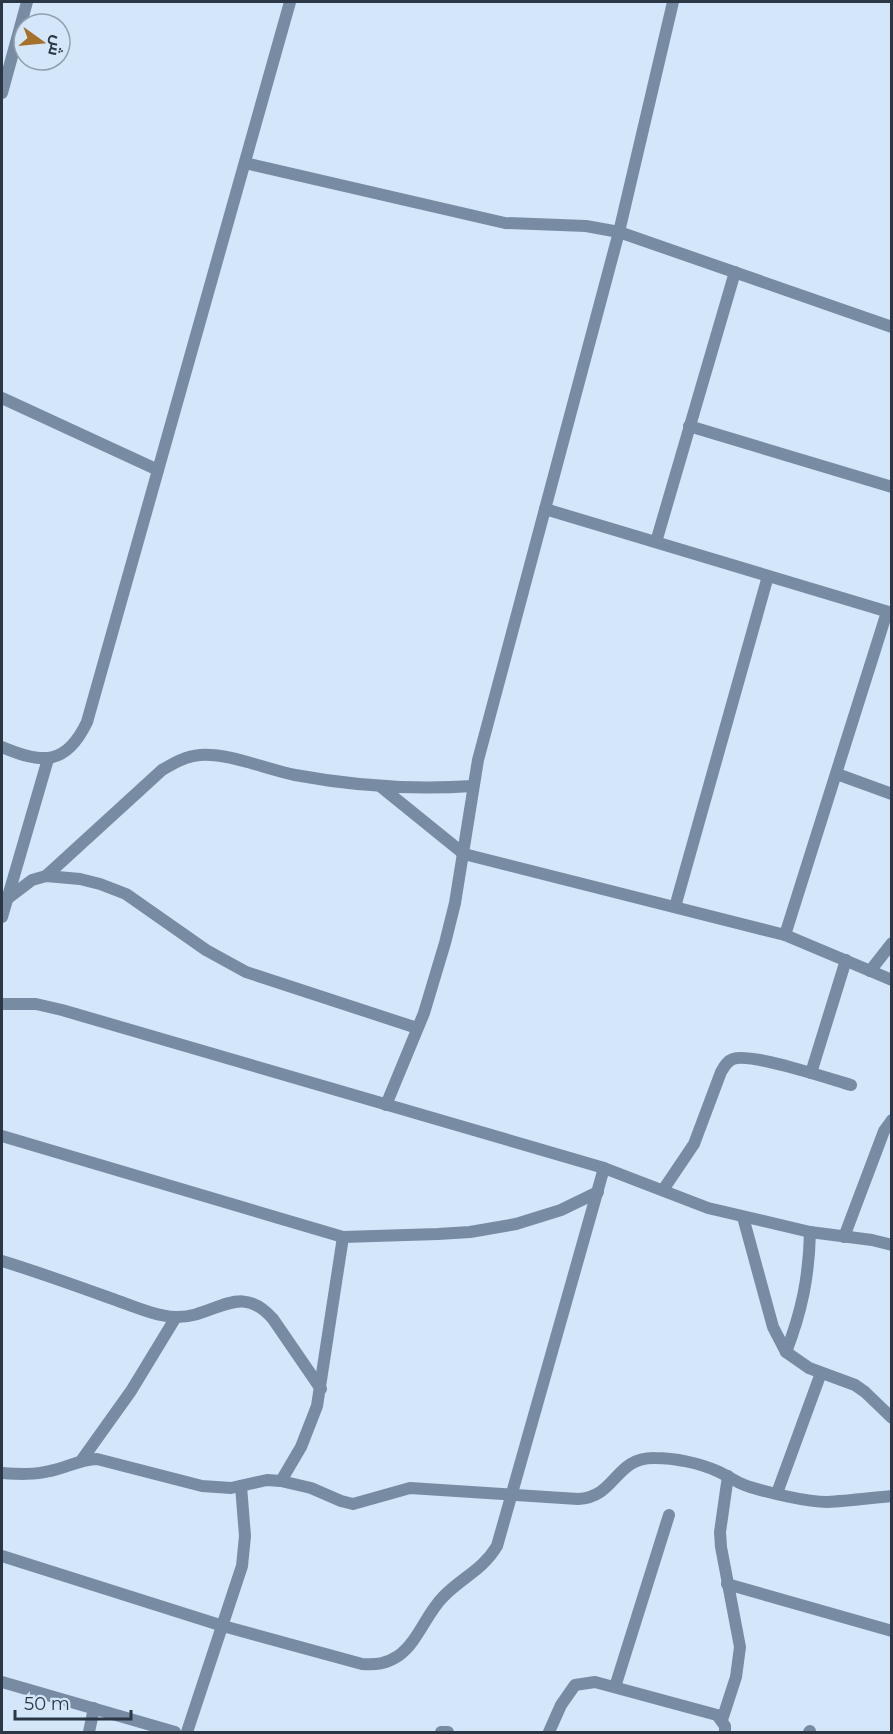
<svg xmlns="http://www.w3.org/2000/svg" width="893" height="1734" font-family="Montserrat,Cairo,sans-serif">
<style>
.lines{fill:none;stroke-linecap:round;stroke-linejoin:round}
.street{stroke:#778ca3;stroke-width:12}
</style>
<rect width="100%" height="100%" fill="#d4e6fa"/>
<g class="lines">
<g class="street">
<path d="M2 93 27 2"/>
<path d="M245 163 505 223 586 226 619 232 892 327"/>
<path d="M2 398 158 470"/>
<path d="M689 426 892 487"/>
<path d="M545 509 892 613"/>
<path d="M656 542 735 272"/>
<path d="M2 747C42 764 66 766 87 722L290 2"/>
<path d="M837 774 892 794"/>
<path d="M380 786 464 854 785 935 892 980"/>
<path d="M46 876 162 770C174 763 186 756 200 755 230 753 265 769 295 775 354 786 413 790 473 786"/>
<path d="M7 899 32 880 46 876 80 879 100 884 126 894 206 950 246 972 417 1028"/>
<path d="M675 907 768 576"/>
<path d="M2 917 48 759"/>
<path d="M785 935 887 612"/>
<path d="M870 971 892 943"/>
<path d="M2 1004H36L62 1010 604 1168 708 1208 810 1232 872 1240 892 1245"/>
<path d="M811 1073 846 960"/>
<path d="M386 1105 424 1013 445 943 455 903 478 760 619 232 673 2"/>
<path d="M2 1136 343 1237 438 1234 470 1232 516 1224 561 1210 598 1192"/>
<path d="M663 1190 694 1144 721 1072C724 1067 727 1061 733 1059 751 1052 830 1079 851 1085"/>
<path d="M743 1217 773 1327 786 1352 809 1368 855 1385 865 1392 892 1418"/>
<path d="M844 1237 884 1131 892 1120"/>
<path d="M2 1261C38 1272 74 1285 110 1298 131 1305 154 1316 176 1317 215 1318 239 1280 273 1319L321 1389"/>
<path d="M786 1352C802 1311 809 1276 810 1232"/>
<path d="M81 1461 131 1391 176 1317"/>
<path d="M2 1473C18 1474 34 1475 50 1471 66 1468 81 1459 97 1459L202 1486 231 1488 267 1480 281 1481 311 1488 341 1501 353 1504 410 1488 578 1499C617 1497 614 1457 655 1458 675 1458 699 1463 717 1471 729 1476 738 1484 750 1487 770 1493 807 1502 827 1502 848 1501 870 1498 892 1496"/>
<path d="M281 1481 301 1447 317 1406 343 1237"/>
<path d="M777 1493 821 1373"/>
<path d="M2 1556 223 1626 362 1664C376 1665 386 1664 398 1656 418 1642 426 1614 443 1597 462 1577 482 1571 497 1546L604 1168"/>
<path d="M727 1584 892 1631"/>
<path d="M2 1682 175 1732"/>
<path d="M615 1687 669 1515"/>
<path d="M722 1720 736 1677 740 1647 721 1547 720 1532 728 1476"/>
<path d="M89 1732 94 1708"/>
<path d="M187 1732 242 1566 245 1536 241 1486"/>
<path d="M441 1732H448"/>
<path d="M549 1732 561 1705 575 1685 595 1682 717 1715 725 1726V1732"/>
<path d="M809 1732 810 1731"/>
</g>
</g>
<rect width="893" height="1734" fill="none" stroke="#2b3744" stroke-width="6"/>
<g transform="translate(42 42) rotate(105)"><circle r="28" fill="#d4e6fa" stroke="#90a0b1" stroke-width="1.5"/>
<path d="M0-4.5L10 22L0 15L-10 22Z" fill="#a57029"/>
<text y="-9" font-size="16" font-weight="bold" text-anchor="middle" fill="#2b3744">ش</text>
</g>
<path d="M15 1710v9h116v-9" fill="none" stroke="#2b3744" stroke-width="3"/>
<text x="24" y="1710" font-size="18" fill="#2b3744" stroke="#d4e6fa" stroke-width="4.5" paint-order="stroke">50 m</text>
</svg>
